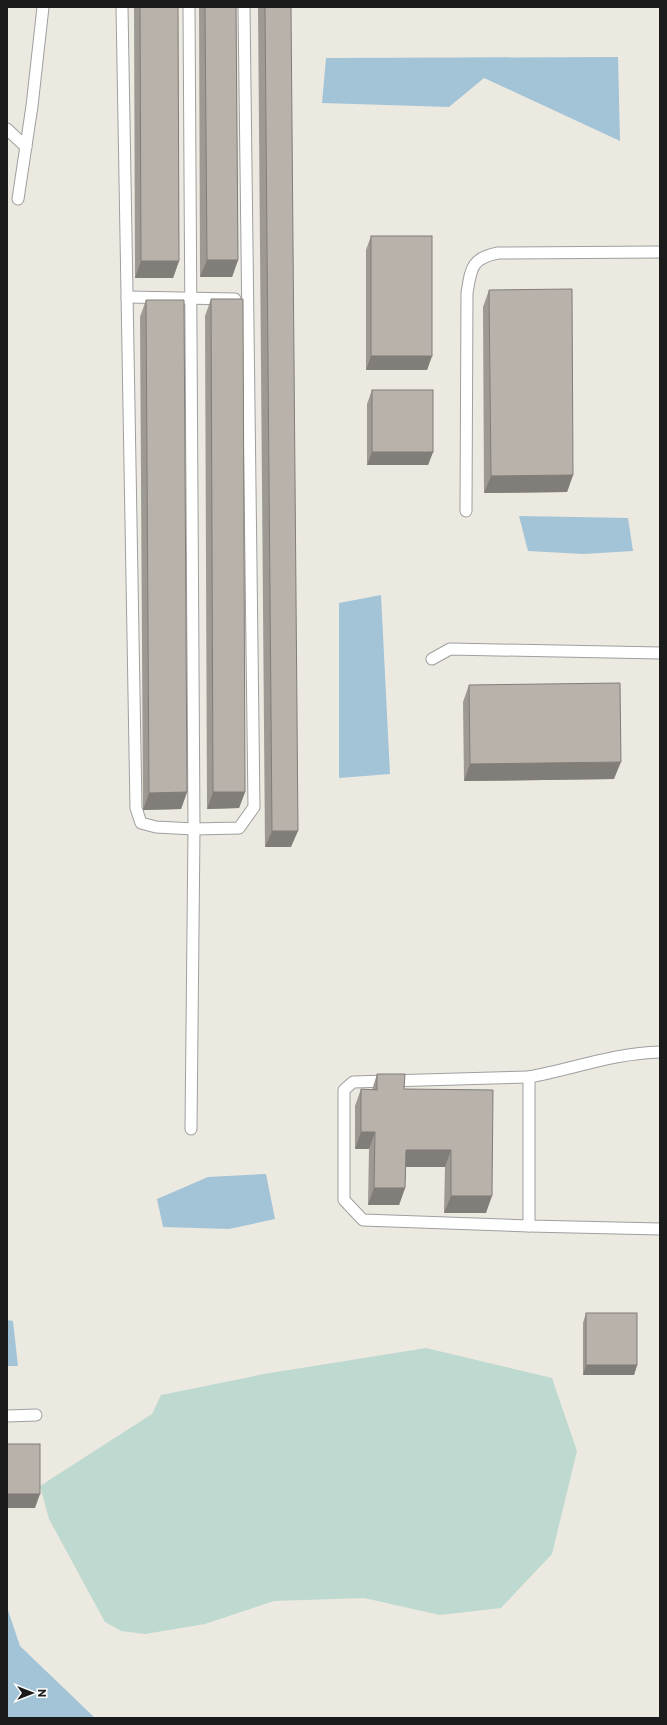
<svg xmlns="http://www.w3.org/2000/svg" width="667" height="1725" font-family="Commissioner,sans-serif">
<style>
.wetland{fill:#bed9d0}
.water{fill:#a3c4d7}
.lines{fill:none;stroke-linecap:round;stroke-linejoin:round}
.service-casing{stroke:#9f9f9f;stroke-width:13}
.service{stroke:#fff;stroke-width:11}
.wall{fill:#9e9993}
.shaded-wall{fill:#817d78}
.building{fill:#b8b2ab;stroke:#817d78}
</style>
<rect width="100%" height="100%" fill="#ece9e1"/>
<path class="wetland" d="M426 1348 552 1378 577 1451 552 1554 501 1608 440 1615 364 1598 274 1601 205 1624 145 1634 121 1631 105 1622 49 1519 40 1486 152 1414 161 1395 264 1374Z"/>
<g class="water">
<path d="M618 57 620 141 484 78 449 107 322 103 326 58Z"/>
<path d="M519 516 628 518 633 551 583 554 528 551Z"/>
<path d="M381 595 390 774 339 778V603Z"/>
<path d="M266 1174 275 1219 229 1229 163 1227 157 1199 208 1177Z"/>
<path d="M7 1320 13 1321 18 1366H7Z"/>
<path d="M7 1607 20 1646 95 1718H7Z"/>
</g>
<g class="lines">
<g class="service-casing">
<g id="service">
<path d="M122 7 136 808 141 823 156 827 194 829 191 1129"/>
<path d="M189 7 194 829 239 828 254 807 244 7"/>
<path d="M7 129 26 147"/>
<path d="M18 199 32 106 43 7"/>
<path d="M127 297 235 299"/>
<path d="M466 511 467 293C471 269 471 258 498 253L660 252"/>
<path d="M432 659 450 649 660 653"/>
<path d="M660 1052C615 1053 573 1069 529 1077V1226L660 1229"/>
<path d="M529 1077 353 1082 344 1090V1200L363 1220 529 1226"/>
<path d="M7 1416 36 1415"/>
</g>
</g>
<use href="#service" class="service"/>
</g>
<g class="wall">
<path d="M134 7H178L179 261 173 278H135Z"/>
<path d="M199 7H236L238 260 232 277H200Z"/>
<path d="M258 7H291V847H265Z"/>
<path d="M371 236 432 356 427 370H366V250Z"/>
<path d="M489 290 573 475 567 492 484 493 483 307Z"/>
<path d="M211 299 245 792 239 808 207 809 205 316Z"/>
<path d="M146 300 187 792 181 809 143 810 140 317Z"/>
<path d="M372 390 433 452 428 465H367V404Z"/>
<path d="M469 685 614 779 464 781 463 702Z"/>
<path d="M377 1074 404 1089 493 1090 486 1213H444L445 1167H406L405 1188 399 1205H368L369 1149H355V1106L361 1089 372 1090Z"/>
<path d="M586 1313 637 1365 634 1375H583V1323Z"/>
</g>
<g class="shaded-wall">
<path d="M207 260H238L232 277H200Z"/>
<path d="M141 261H179L173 278H135Z"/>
<path d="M371 356H432L427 370H366Z"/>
<path d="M372 452H433L428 465H367Z"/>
<path d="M573 475 567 492 484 493 491 476Z"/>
<path d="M621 762 614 779 464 781 470 764Z"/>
<path d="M187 792 181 809 143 810 149 793Z"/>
<path d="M213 792H245L239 808 207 809Z"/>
<path d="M272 831H298L291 847H265Z"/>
<path d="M361 1132H375L369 1149H355Z"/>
<path d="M406 1150H451L445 1167H400Z"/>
<path d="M374 1188H405L399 1205H368Z"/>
<path d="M451 1196H492L486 1213H444Z"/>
<path d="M586 1365H637L634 1375H583Z"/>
<path d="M7 1494H40L35 1508H7Z"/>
</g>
<g class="building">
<path d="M140 7H178L179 261H141Z"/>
<path d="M205 7H236L238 260H207Z"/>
<path d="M265 7H291L298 831H272Z"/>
<rect x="371" y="236" width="61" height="120"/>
<path d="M572 289 573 475 491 476 489 290Z"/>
<path d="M211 299H243L245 792H213Z"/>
<path d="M146 300H184L187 792 149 793Z"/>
<rect x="372" y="390" width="61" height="62"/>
<path d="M620 683 621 762 470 764 469 685Z"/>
<path d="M377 1074H405L404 1089 493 1090 492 1196H451V1150H406L405 1188H374L375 1132H361V1089L377 1090Z"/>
<rect x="586" y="1313" width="51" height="52"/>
<rect x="7" y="1444" width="33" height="50"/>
</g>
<rect width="667" height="1725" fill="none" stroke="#1b1b1b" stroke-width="16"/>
<g transform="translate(32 1693) rotate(90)" stroke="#ffffff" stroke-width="3" paint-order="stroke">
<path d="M0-3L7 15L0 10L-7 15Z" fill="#1b1b1b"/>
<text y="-6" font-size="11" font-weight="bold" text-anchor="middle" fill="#1b1b1b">N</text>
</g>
</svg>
